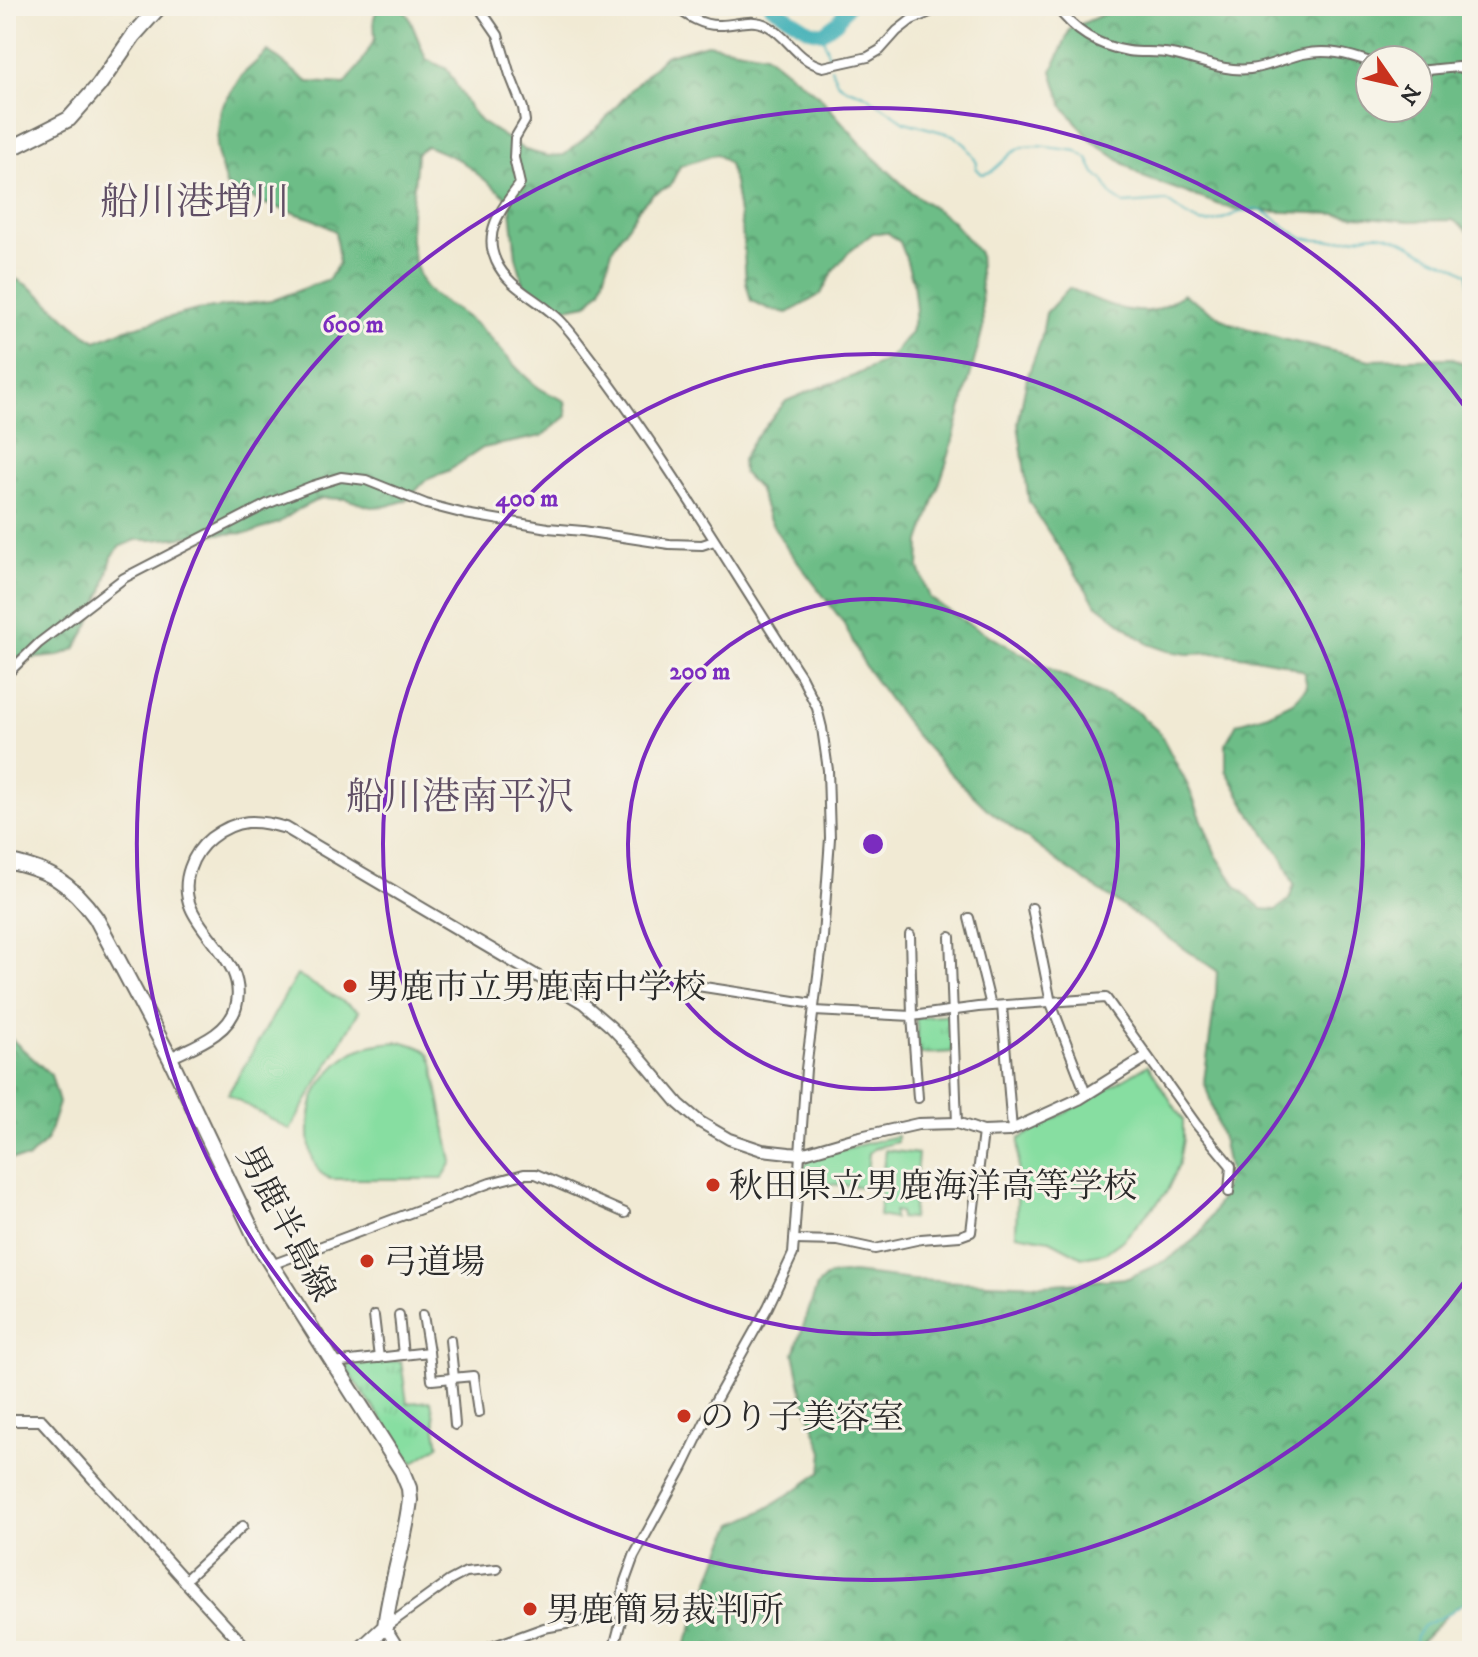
<svg xmlns="http://www.w3.org/2000/svg" width="1478" height="1657" font-family="'IM FELL DW Pica','Noto Serif JP',serif">
<style>
.grass{fill:#87dea1;stroke:#598466;stroke-width:2}
.forest{fill:url(#forest-crowns);stroke:#4c7459;stroke-width:2;fill-rule:evenodd}
.park{fill:url(#park-tufts);stroke:#598466;stroke-width:2}
.lines{fill:none;stroke-linecap:round;stroke-linejoin:round}
.stream{stroke:#3eafb6;stroke-width:2}
.river{stroke:#3eafb6;stroke-width:14}
.minor-casing{stroke:#706e66;stroke-width:12}
.tertiary-casing{stroke:#706e66;stroke-width:14}
.primary-casing{stroke:#706e66;stroke-width:18}
.minor{stroke:#fff;stroke-width:8}
.tertiary{stroke:#fff;stroke-width:10}
.primary{stroke:#fff;stroke-width:14}
.ring{fill:none;stroke:#7b2cbf;stroke-width:4}
.poi-dot{fill:#c8321e;stroke:#f7f3e8;stroke-width:3}
.labels{text-anchor:middle;stroke-width:6;stroke-linejoin:round;paint-order:stroke}
.poi-label{font-size:34px;fill:#2b2b2b;stroke:#f7f3e8;text-anchor:start}
.street-label{font-size:34px;fill:#2b2b2b;stroke:#f7f3e8}
.quarter-label{font-size:38px;fill:#604f65;stroke:#f7f3e8}
.centre{fill:#7b2cbf;stroke:#f7f3e8;stroke-width:4}
.ring-label{font-size:24px;text-anchor:middle;font-weight:bold;fill:#7b2cbf;stroke:#f7f3e8;stroke-width:6;stroke-linejoin:round;paint-order:stroke}
</style>
<defs>
<pattern id="forest-crowns" width="20" height="18" patternUnits="userSpaceOnUse" patternTransform="scale(2)"><rect width="20" height="18" fill="#6dbd87"/><path d="M2 6a3 3 0 1 1 6 0M12 15a3 3 0 1 1 6 0" fill="none" stroke="#5a9a6f"/></pattern>
<pattern id="park-tufts" width="24" height="20" patternUnits="userSpaceOnUse" patternTransform="scale(2)"><rect width="24" height="20" fill="#87dea1"/><path d="M3 7l-1-3M5 7V3M7 7l1-3M15 17l-1-3M17 17v-4M19 17l1-3" fill="none" stroke="#75bf8b"/></pattern>
</defs>
<rect width="100%" height="100%" fill="#f7f3e8"/>
<filter id="ink" filterUnits="userSpaceOnUse"><feTurbulence type="fractalNoise" baseFrequency=".0125" numOctaves="2"/><feDisplacementMap in="SourceGraphic" scale="16" xChannelSelector="R" yChannelSelector="G"/><feConvolveMatrix kernelMatrix="1 2 1 2 8 2 1 2 1" color-interpolation-filters="sRGB"/></filter>
<filter id="wash" filterUnits="userSpaceOnUse"><feTurbulence type="fractalNoise" baseFrequency=".006" numOctaves="4" result="noise"/><feDisplacementMap in="SourceGraphic" scale="32" xChannelSelector="R" yChannelSelector="G"/><feGaussianBlur stdDeviation="1.8" result="paint"/><feColorMatrix in="noise" values="0 0 0 0 0 0 0 0 0 0 0 0 0 0 0 0 0 1.4 0 .05"/><feComposite in="paint" operator="in"/></filter>
<g filter="url(#wash)">
<rect width="100%" height="100%" fill="#f1ead4"/>
<g class="grass">
<path d="M297 975 359 1011 290 1130 228 1094Z"/>
<path d="M403 1042C425 1048 434 1050 435 1076L452 1162 442 1179H330C327 1177 323 1175 320 1172 305 1154 307 1113 316 1093 322 1078 340 1060 354 1052 369 1044 386 1042 403 1042Z"/>
<path d="M1148 1065 1183 1120V1139L1178 1167 1166 1193 1123 1240 1105 1253 1082 1257 1050 1240 1016 1234 1019 1139Z"/>
<path d="M897 1136V1142L875 1148 869 1153 866 1183 864 1187 804 1182 803 1168 811 1157Z"/>
<path d="M885 1150 918 1154 912 1219 900 1218V1212L894 1211V1219L879 1216Z"/>
</g>
<g class="forest">
<path d="M378 6H401L409 17 426 59 447 69 469 107 481 122 525 150 547 156 564 155 579 143 600 125 632 89 665 56 707 44 765 54 820 97 870 154 911 192 951 220 979 253 983 328 949 455 920 542 919 568 930 598 967 623 1042 665 1135 710 1160 733 1188 786 1216 855 1238 888 1262 909 1276 910 1289 900 1294 885 1283 859 1249 811 1226 770V743L1237 723 1268 714 1293 702 1307 687 1304 672 1282 663 1255 658 1217 653 1188 654 1168 651 1148 644 1095 603 1029 502 1018 423 1027 378 1041 340 1046 313 1069 288C1095 299 1125 316 1155 310 1164 308 1175 299 1183 294L1230 323 1282 339 1370 360 1451 358 1472 368V1596L1448 1614 1412 1651H683L723 1546 734 1524C766 1512 793 1492 821 1472L823 1452 803 1396 794 1353 817 1286 828 1276 852 1273 913 1280 1042 1285 1128 1278 1169 1259 1200 1235 1220 1200 1229 1173 1223 1142 1204 1081 1216 993 1217 971 1068 869 986 808 951 774 914 733 866 668 843 622 785 545 768 517 758 488 743 473 742 460 753 441 786 401 815 389 854 376 889 359 911 332 916 310 913 282 905 255 900 242 888 233H873L848 253 833 271 821 294 788 313 772 310 751 301 746 282 743 238 734 182 729 164 717 154 680 166 670 186 653 194 640 207 613 247 601 289 587 304 566 308 553 305 539 297 524 285 516 257 510 200 460 160 427 146 417 153C415 196 402 232 419 274 421 280 423 286 428 290 445 306 464 312 482 330 501 348 516 371 538 387 546 393 556 396 565 401L567 416 542 436 483 448 448 471 426 480 407 500 387 506 371 507 346 499 321 498 299 509 278 523 251 533 211 534 153 540H136L119 547 112 557 103 591 89 625 75 649 58 656 27 659 6 654V275C42 287 63 322 96 341L126 329 197 310 271 301 329 279 339 263 335 231 313 219 263 203 226 186 216 148 221 108 242 75 268 51 308 82 345 84 360 65 375 39 374 18Z"/>
<path d="M1122 6H1472V234L1453 220 1408 221 1337 214 1234 210 1143 177 1091 140 1063 106 1052 71 1070 29ZM1370 60H1418V108H1370Z"/>
<path d="M6 1034 51 1075 59 1103 47 1140 28 1159H6Z"/>
</g>
<g class="park">
<path d="M952 1015V1052L919 1054 916 1018Z"/>
<path d="M401 1361 407 1403 431 1401 439 1446 413 1463 343 1365Z"/>
</g>
<g class="lines">
<g class="stream">
<path d="M822 33 830 61"/>
<path d="M831 68 837 82 847 89 864 94 905 122 953 135 966 145 977 163 976 168 982 174 991 172 1012 153 1023 147 1039 146 1077 151 1088 159 1095 173 1104 181 1112 196 1124 204 1166 201C1176 207 1186 217 1197 221 1216 229 1237 207 1256 210 1275 212 1286 233 1304 238 1320 242 1337 240 1353 238 1361 237 1370 233 1378 234 1398 235 1417 250 1435 258 1447 263 1457 266 1468 274L1469 288 1472 298"/>
<path d="M1413 1651 1416 1636 1423 1626 1448 1614 1468 1599 1472 1593"/>
</g>
<path class="river" d="M771 6 809 30 822 33 838 21 848 6"/>
</g>
</g>
<g filter="url(#ink)">
<g class="lines">
<g class="minor-casing">
<g id="minor">
<path d="M478 6 498 35 510 75 523 108 525 121 515 138 514 158 520 184C503 207 482 231 496 261 507 286 534 297 553 314 566 324 575 338 585 351 664 454 730 567 801 676L817 708 822 728 828 770 830 838 823 937 806 1069 793 1254 768 1307 714 1403 683 1467 634 1556 625 1581 620 1607 622 1617 613 1651"/>
<path d="M674 6C688 16 702 26 720 25 737 25 752 17 768 26 789 37 796 60 823 67L868 57 880 50 897 31 911 20 944 6"/>
<path d="M1056 6C1074 31 1097 46 1128 51 1142 53 1157 51 1171 54 1198 59 1222 72 1250 69 1268 67 1285 58 1303 54 1327 49 1348 54 1370 62"/>
<path d="M1418 71 1458 67 1472 71"/>
<path d="M6 675 39 643 124 578 267 504 312 486 341 477 366 480 426 504 465 514 548 528 583 531 669 544 702 545 714 541"/>
<path d="M1032 908 1051 1003 1086 1094"/>
<path d="M969 918 991 1006"/>
<path d="M910 935 912 1016 918 1098"/>
<path d="M950 937 957 1123"/>
<path d="M691 985 814 1004"/>
<path d="M1002 1006 1012 1130"/>
<path d="M814 1011 912 1016 978 1007 1106 998 1196 1124 1231 1166 1229 1192"/>
<path d="M794 1240 838 1241 875 1249 921 1239 960 1236 971 1232 983 1132"/>
<path d="M271 1265 490 1183 524 1174H536L625 1213"/>
<path d="M399 1315 403 1355"/>
<path d="M423 1315 429 1352"/>
<path d="M374 1316 379 1358"/>
<path d="M450 1340 454 1378"/>
<path d="M333 1363 429 1352 432 1380 473 1376 478 1413"/>
<path d="M451 1378 455 1425"/>
<path d="M184 1581 243 1526"/>
<path d="M387 1626 449 1581 466 1572 497 1569"/>
<path d="M480 1651 544 1628 610 1616 620 1607"/>
</g>
</g>
<g class="tertiary-casing">
<g id="tertiary">
<path d="M170 1058C193 1046 228 1035 236 1007 251 950 169 927 190 868 194 856 201 846 211 838 237 818 256 819 286 828L583 1003 611 1027 636 1053 679 1104 700 1122 729 1139 762 1150 789 1153 801 1154 856 1138 918 1124 957 1123 983 1132 1009 1131 1079 1099 1146 1057"/>
<path d="M6 1420H41C110 1497 178 1575 249 1651"/>
<path d="M385 1627 400 1651"/>
</g>
</g>
<g class="primary-casing">
<g id="primary">
<path d="M6 151 69 119 99 85 133 36 160 6"/>
<path d="M6 861C50 870 70 882 96 918L170 1058 260 1247 402 1471 409 1488 410 1500C405 1543 390 1584 385 1627L359 1651"/>
</g>
</g>
<use href="#minor" class="minor"/>
<use href="#tertiary" class="tertiary"/>
<use href="#primary" class="primary"/>
</g>
</g>
<g class="ring">
<circle cx="873" cy="844" r="245"/>
<circle cx="873" cy="844" r="490"/>
<path d="M1468 1277A736 736 0 1 1 1468 411"/>
</g>
<g class="poi-dot">
<circle cx="350" cy="986" r="8"/>
<circle cx="713" cy="1185" r="8"/>
<circle cx="367" cy="1261" r="8"/>
<circle cx="684" cy="1416" r="8"/>
<circle cx="530" cy="1609" r="8"/>
</g>
<g class="labels">
<g class="poi-label">
<text x="366" y="998">男鹿市立男鹿南中学校</text>
<text x="729" y="1197">秋田県立男鹿海洋高等学校</text>
<text x="383" y="1273">弓道場</text>
<text x="700" y="1428">のり子美容室</text>
<text x="546" y="1621">男鹿簡易裁判所</text>
</g>
<g class="street-label">
<text transform="translate(287 1223) rotate(62)" y="12">男鹿半島線</text>
</g>
<g class="quarter-label">
<text x="195" y="214">船川港増川</text>
<text x="460" y="809">船川港南平沢</text>
</g>
</g>
<circle cx="873" cy="844" r="12" class="centre"/>
<g class="ring-label">
<text x="353" y="332">600 m</text>
<text x="527" y="506">400 m</text>
<text x="700" y="679">200 m</text>
</g>
<rect width="1478" height="1657" fill="none" stroke="#f7f3e8" stroke-width="32"/>
<g transform="translate(1394 84) rotate(124)"><circle r="38" fill="#f7f3e8" stroke="#a5a39c" stroke-width="2"/>
<path d="M0-6L14 30L0 20L-14 30Z" fill="#c8321e"/>
<text y="-12" font-size="22" font-weight="bold" text-anchor="middle" fill="#2b2b2b">N</text>
</g>
</svg>
